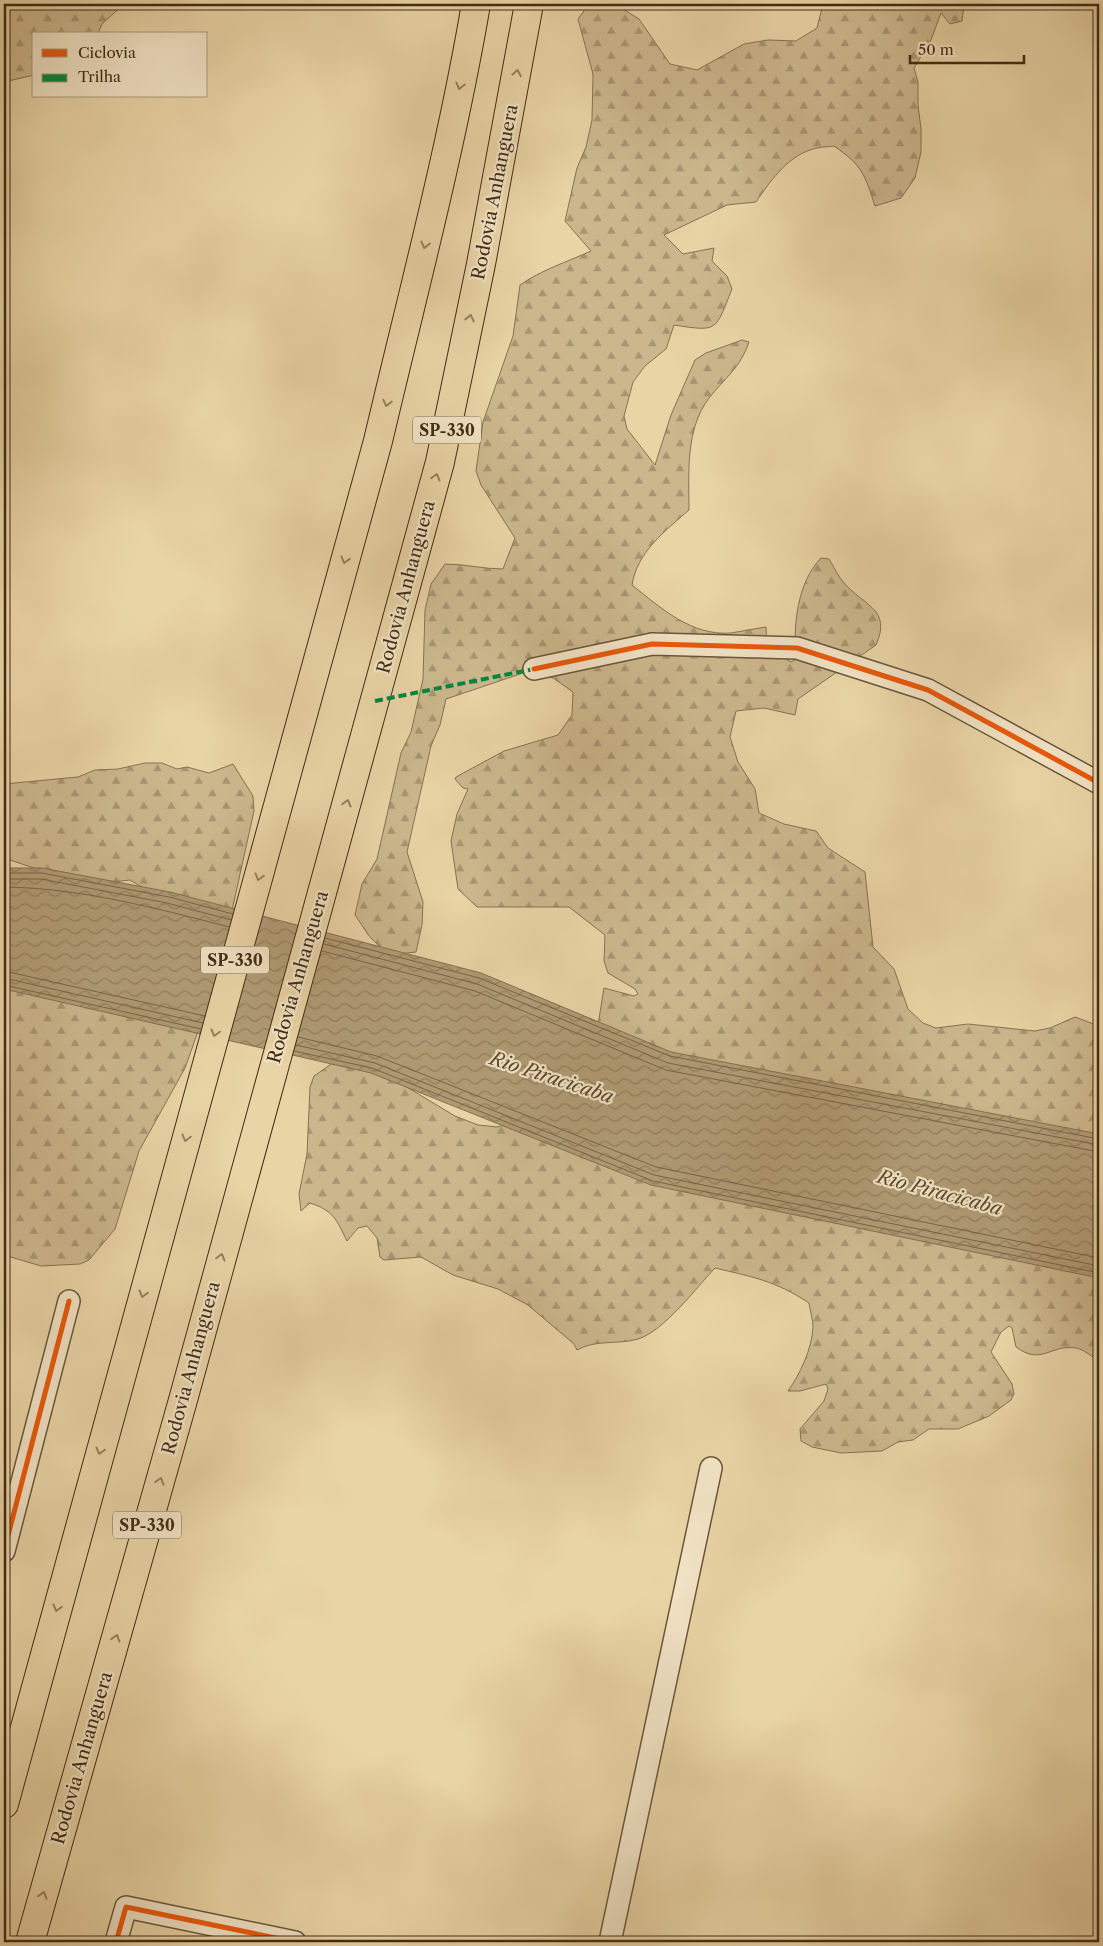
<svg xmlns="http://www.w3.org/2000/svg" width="1103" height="1946" font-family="'Libre Caslon Text',serif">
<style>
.forest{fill:url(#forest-firs);stroke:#867251}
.water{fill:url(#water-waves);stroke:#846f4f}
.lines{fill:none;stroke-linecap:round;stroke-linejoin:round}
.shore{stroke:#786445;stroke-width:1}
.minor-casing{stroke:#6b5639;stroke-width:24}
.highway-casing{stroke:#412c15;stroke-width:30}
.minor{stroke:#f1e3c5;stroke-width:21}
.highway{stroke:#e9d4a6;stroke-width:28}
.quiet{stroke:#00873e;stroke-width:4;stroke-dasharray:8 4;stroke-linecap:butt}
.cycleway-casing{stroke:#f1e3c5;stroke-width:8}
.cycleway{stroke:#e8590c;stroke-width:5}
.oneway{stroke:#95805e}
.labels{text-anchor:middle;stroke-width:4.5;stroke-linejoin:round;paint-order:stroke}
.shield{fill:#f1e3c5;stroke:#76634a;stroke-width:1}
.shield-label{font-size:16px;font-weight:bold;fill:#412c15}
.street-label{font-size:18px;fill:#412c15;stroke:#f1e3c5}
.water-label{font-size:19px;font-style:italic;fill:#5d482d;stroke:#f1e3c5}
</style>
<defs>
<pattern id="forest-firs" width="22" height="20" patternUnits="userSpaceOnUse" patternTransform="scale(1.25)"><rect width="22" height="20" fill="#ccb78d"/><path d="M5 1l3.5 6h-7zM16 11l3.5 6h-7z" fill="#a79572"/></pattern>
<pattern id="water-waves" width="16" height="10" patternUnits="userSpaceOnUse" patternTransform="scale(1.25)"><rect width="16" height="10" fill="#b09b75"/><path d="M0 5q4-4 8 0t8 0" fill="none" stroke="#917f5f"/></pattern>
</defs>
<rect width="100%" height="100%" fill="#e9d4a6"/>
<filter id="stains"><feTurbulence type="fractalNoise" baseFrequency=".004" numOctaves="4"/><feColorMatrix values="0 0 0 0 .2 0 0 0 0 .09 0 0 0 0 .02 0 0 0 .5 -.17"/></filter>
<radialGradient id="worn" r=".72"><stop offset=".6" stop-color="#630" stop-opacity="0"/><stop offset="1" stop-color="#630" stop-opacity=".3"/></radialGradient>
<g class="forest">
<path d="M4 4H124L102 24 98 34H34V75L4 82Z"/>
<path d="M589 4 618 6 639 19 670 64 697 70 744 44 768 40 796 41 817 28 823 4H964L962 21 950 24 941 13 931 40 914 68 918 82V105L921 129V152L915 178 901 198 875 206C865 175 862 165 834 146 826 147 817 147 810 150 786 158 769 183 756 202L727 205 664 235 683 254 714 248 712 261 727 276 732 289C715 331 719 332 674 325L666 349 645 366 633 382 624 416 627 429 655 465 671 415 695 360 706 353 742 340 749 342C741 367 724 379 709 398 685 430 689 473 689 510 665 531 637 552 632 585 661 608 691 636 731 633 742 631 754 629 766 627L767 648 791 662 796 659C793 626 797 583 821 558L829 559C834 567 838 576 844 583 864 606 892 609 876 645L798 699 795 715 764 708 736 711 730 737 738 762 755 789 759 813 784 824 816 831 828 848 865 872 873 947 894 969 908 1009 923 1023 936 1028 968 1024 1035 1031 1050 1028 1075 1017 1099 1026V1151L757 1085 597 1031 604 988 634 996 638 994 635 989 608 973 604 961 605 935 569 907H477L458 889 451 841 457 814 468 789 463 788 455 779 456 777 504 751 558 735 572 715 573 692 553 678 526 672 446 699 440 725 431 746 407 852 423 902 422 925 416 952 388 955 369 936 355 915 362 884 377 859 401 753 411 732 423 679 425 610 431 584 445 564C465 564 483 569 503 569L515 538 481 485 476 471 483 422 513 336 520 285C541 270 567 262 591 251L565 221 577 168 586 147 592 120 593 74 578 19Z"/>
<path d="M145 763H162L177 769 187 767 209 773 233 764 253 796 254 811 217 978 185 1068 139 1151 115 1229 89 1260 80 1264 41 1266 4 1255V980L189 916 130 880 103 883 73 881 4 858V784L78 777 95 770 118 769Z"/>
<path d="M337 1060 365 1062 455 1116 478 1125 497 1127 525 1119 1099 1272V1362C1093 1357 1083 1349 1076 1348 1050 1344 1042 1366 1016 1347L1012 1328 1009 1326 1001 1332 991 1352 1012 1384 1014 1394 1011 1400 989 1416 958 1429H929L913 1440 898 1442 882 1451 841 1453 812 1447 801 1441 800 1429 824 1401 828 1389 826 1384 800 1391H788C800 1374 812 1349 813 1327 813 1320 810 1311 809 1303 776 1281 753 1277 715 1268 696 1288 664 1331 638 1339 618 1345 596 1339 577 1350L574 1344 528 1305 498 1289 453 1275 421 1257 384 1260 380 1257 377 1238 367 1226 358 1228 347 1241C336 1219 334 1211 310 1203L301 1211 299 1194 307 1154 310 1087 314 1076Z"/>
</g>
<path class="water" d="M4 868H42L170 892 481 973 671 1052 1099 1134V1278L651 1185 371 1073 4 989Z"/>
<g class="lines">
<g class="shore">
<path d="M4 873H42L169 897 233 914"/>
<path d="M4 879H41L167 903 231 920"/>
<path d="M4 887C80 888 156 908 229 927"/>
<path d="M325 938 479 978 670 1056 1099 1139"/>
<path d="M324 944 477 984 668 1063 1099 1145"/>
<path d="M322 951 475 991 666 1070 1099 1152"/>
<path d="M4 971 205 1016"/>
<path d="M4 978 203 1023"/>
<path d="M4 985 201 1029"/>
<path d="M298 1037 377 1056 656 1167 1099 1258"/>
<path d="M296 1045 375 1063 654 1175 1099 1266"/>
<path d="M294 1051 372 1068 653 1181 1099 1273"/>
</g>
<g class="minor-casing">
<g id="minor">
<path d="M534 669 652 644 797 648 928 690 1099 783"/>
<path d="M4 1551 69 1301"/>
<path d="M116 1942 126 1907 295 1942"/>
<path d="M610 1942 711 1468"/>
</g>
</g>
<g class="highway-casing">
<g id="highway">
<path d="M4 1804 378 441C412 296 451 151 476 4"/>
<path d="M30 1942 183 1400 440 462 481 264 529 4"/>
</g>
</g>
<use href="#minor" class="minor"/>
<use href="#highway" class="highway"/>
<path class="quiet" d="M375 701 534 669"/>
<g class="cycleway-casing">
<g id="cycleway">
<path d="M534 669 652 644 797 648 928 690 1099 783"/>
<path d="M4 1551 69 1301"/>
<path d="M116 1942 126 1907 295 1942"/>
</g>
</g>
<use href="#cycleway" class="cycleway"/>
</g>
<defs><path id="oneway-chevron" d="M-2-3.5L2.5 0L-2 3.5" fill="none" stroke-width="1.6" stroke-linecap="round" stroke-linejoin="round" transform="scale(1.25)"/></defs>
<g class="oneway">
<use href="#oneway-chevron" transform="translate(517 73) rotate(-80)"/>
<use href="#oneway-chevron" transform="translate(460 86) rotate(103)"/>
<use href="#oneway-chevron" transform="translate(425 245) rotate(103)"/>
<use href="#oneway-chevron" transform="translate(470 318) rotate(-78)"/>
<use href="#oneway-chevron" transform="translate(387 403) rotate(103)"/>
<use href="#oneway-chevron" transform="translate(436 477) rotate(-75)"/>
<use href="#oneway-chevron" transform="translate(345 560) rotate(105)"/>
<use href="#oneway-chevron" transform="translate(347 803) rotate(-75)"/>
<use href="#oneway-chevron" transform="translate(259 877) rotate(105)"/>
<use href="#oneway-chevron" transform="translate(215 1033) rotate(105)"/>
<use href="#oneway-chevron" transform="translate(186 1138) rotate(105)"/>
<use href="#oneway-chevron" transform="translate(221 1257) rotate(-75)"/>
<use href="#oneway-chevron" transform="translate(143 1294) rotate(105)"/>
<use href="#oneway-chevron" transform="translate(100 1451) rotate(105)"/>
<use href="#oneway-chevron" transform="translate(160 1481) rotate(-74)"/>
<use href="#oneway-chevron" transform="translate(57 1608) rotate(105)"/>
<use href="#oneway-chevron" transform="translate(116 1638) rotate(-74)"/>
<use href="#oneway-chevron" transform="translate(43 1895) rotate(-74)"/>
</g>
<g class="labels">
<g class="shield">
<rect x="413" y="416.5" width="68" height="27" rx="4"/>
<rect x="201" y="946.5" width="68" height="27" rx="4"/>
<rect x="113" y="1511.5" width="68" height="27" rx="4"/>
</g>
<g class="shield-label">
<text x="447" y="436">SP-330</text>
<text x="235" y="966">SP-330</text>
<text x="147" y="1531">SP-330</text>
</g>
<g class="street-label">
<text transform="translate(495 192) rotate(-79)" y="6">Rodovia Anhanguera</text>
<text transform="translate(406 587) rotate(-75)" y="6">Rodovia Anhanguera</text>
<text transform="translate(298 977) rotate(-74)" y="6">Rodovia Anhanguera</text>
<text transform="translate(191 1368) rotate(-75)" y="6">Rodovia Anhanguera</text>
<text transform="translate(82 1758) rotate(-74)" y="6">Rodovia Anhanguera</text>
</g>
<g class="water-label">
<text transform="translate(552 1077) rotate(18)" y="7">Rio Piracicaba</text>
<text transform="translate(940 1192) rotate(15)" y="7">Rio Piracicaba</text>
</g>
</g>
<rect width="1103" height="1946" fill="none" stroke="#e9d4a6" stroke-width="20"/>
<rect x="5" y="5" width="1093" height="1936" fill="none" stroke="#412c15" stroke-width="2.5"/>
<rect x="10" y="10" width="1083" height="1926" fill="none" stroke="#412c15"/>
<rect x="32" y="32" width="175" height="65" fill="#f1e3c5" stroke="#ab9a7f"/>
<rect x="42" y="49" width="25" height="8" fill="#e8590c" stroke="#ab9a7f"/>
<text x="78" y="58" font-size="15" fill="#412c15">Ciclovia</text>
<rect x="42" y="74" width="25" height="8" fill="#00873e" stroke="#ab9a7f"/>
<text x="78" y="82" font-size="15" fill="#412c15">Trilha</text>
<path d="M910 55v8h114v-8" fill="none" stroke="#412c15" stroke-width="2.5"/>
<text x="918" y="55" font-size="15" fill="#412c15" stroke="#f1e3c5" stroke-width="4" paint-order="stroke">50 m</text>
<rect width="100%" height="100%" filter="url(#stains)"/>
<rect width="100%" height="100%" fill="url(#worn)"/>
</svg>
